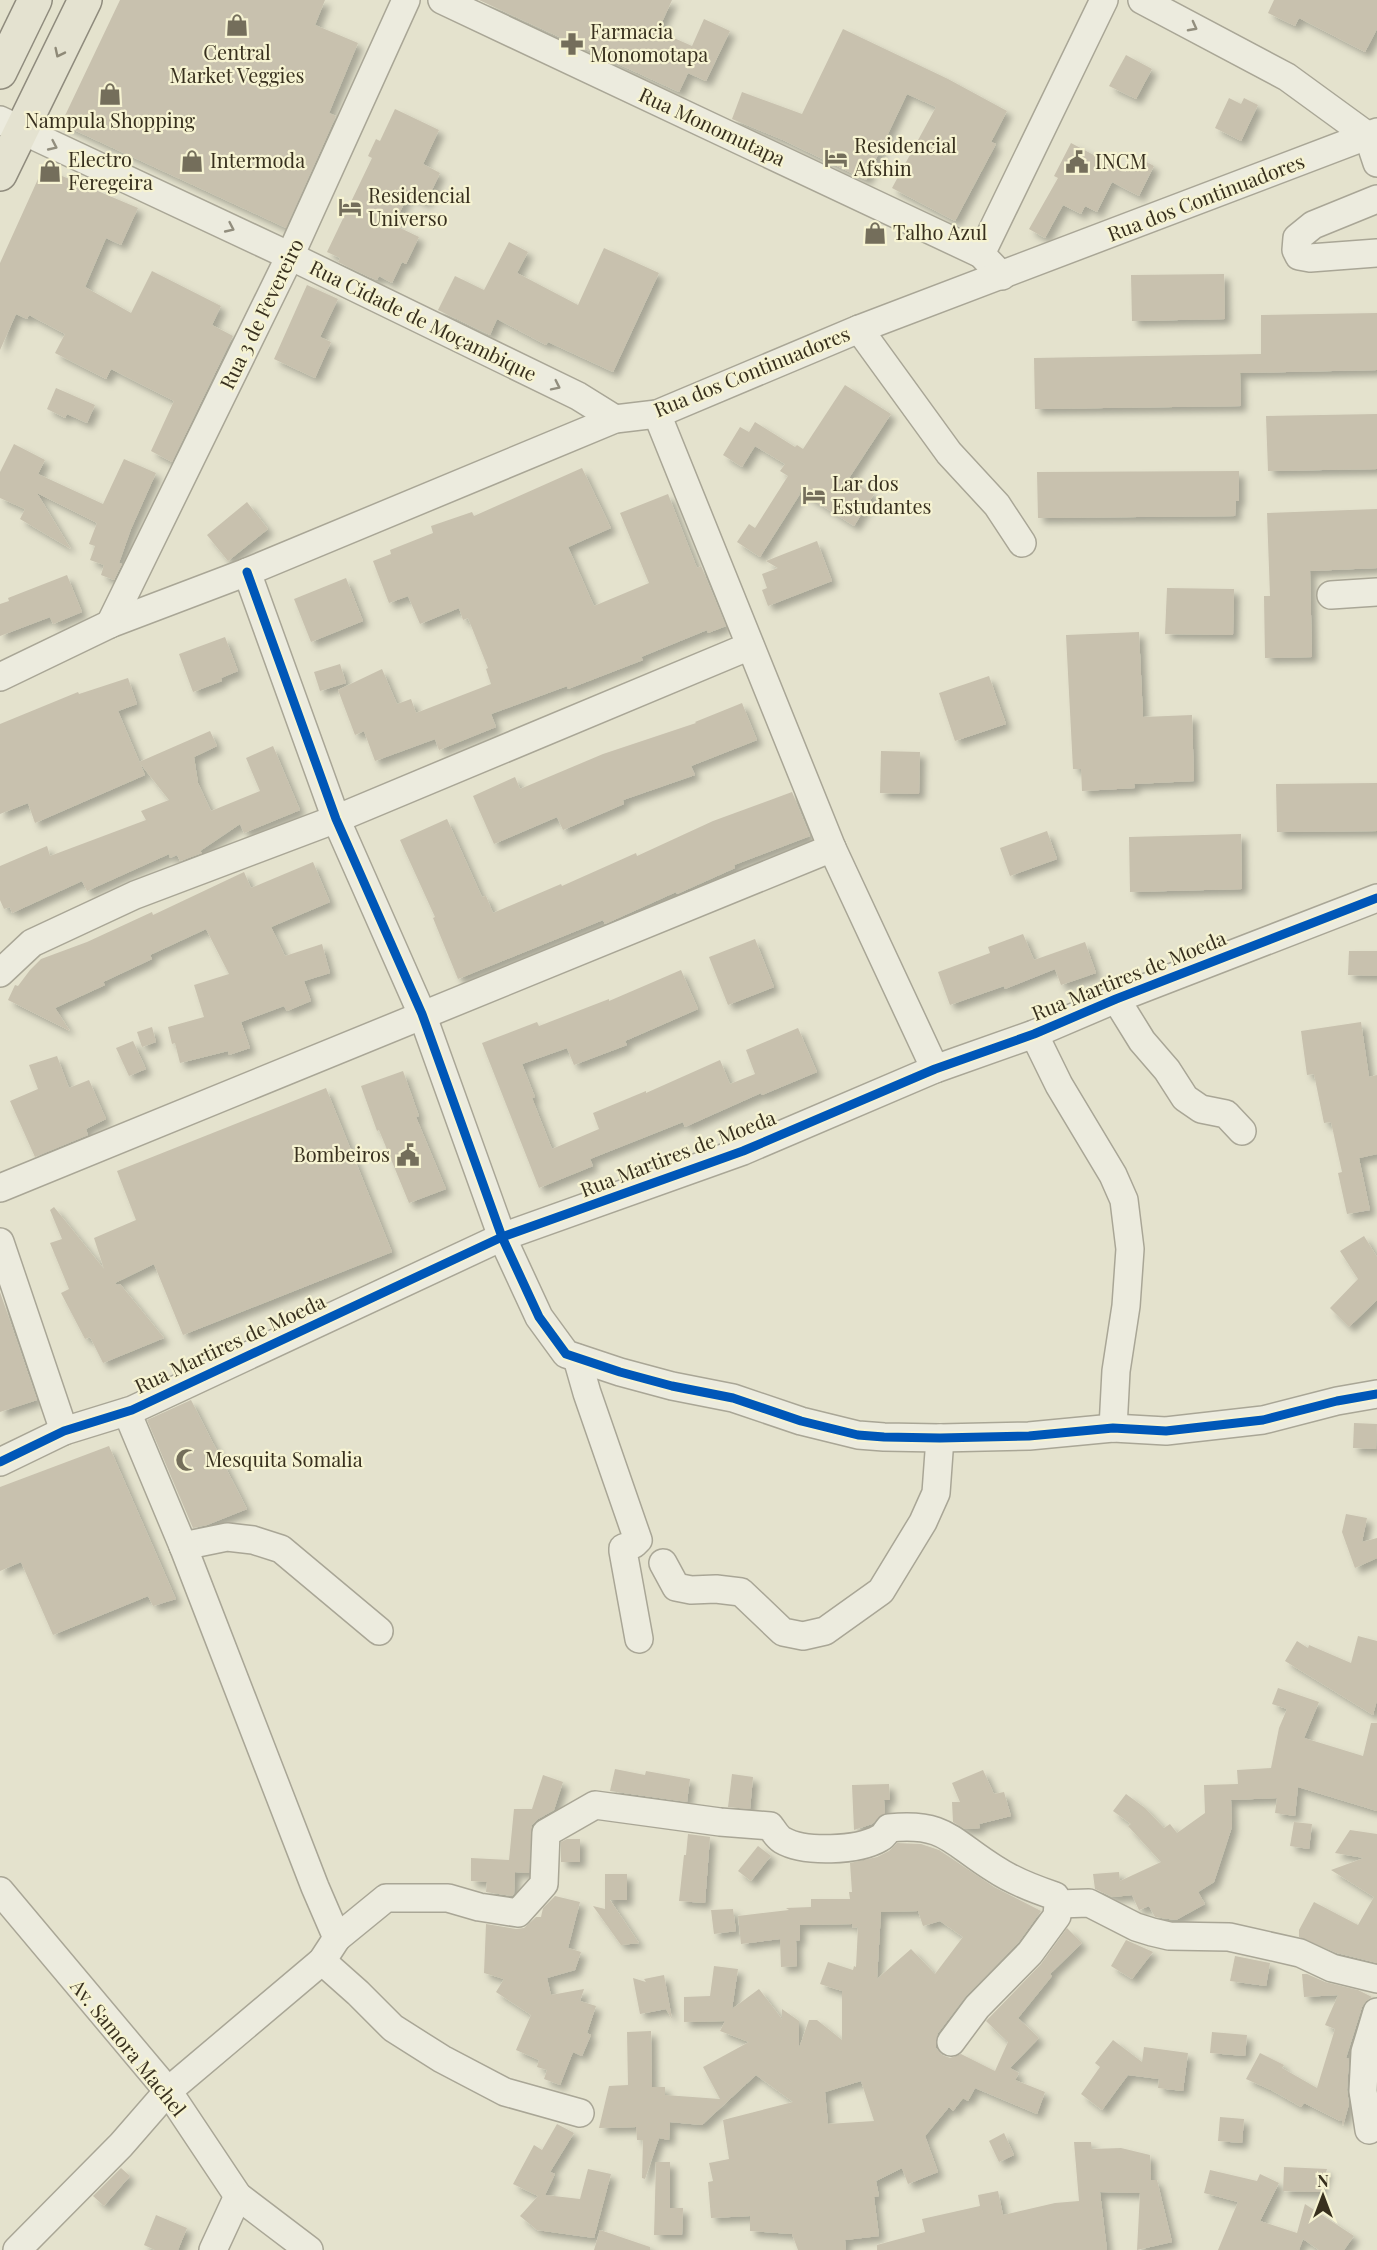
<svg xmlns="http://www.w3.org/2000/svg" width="1377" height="2250" font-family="'Playfair Display',serif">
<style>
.building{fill:#c8c1ae;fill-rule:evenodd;filter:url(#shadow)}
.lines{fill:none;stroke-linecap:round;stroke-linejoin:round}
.minor-casing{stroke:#a9a696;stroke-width:30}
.major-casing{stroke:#8f8b7d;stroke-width:36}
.minor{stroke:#ecebde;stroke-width:27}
.major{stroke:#e4e2d0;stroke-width:33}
.cycleway-casing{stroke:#f6f3d2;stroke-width:13}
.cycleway{stroke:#0057b8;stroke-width:9}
.oneway{stroke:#928e7e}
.oneway2{stroke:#8e8977}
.labels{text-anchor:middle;stroke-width:4.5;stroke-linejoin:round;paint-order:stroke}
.poi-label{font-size:20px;fill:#38301e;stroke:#f6f3d2;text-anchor:start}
.street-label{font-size:20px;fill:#38301e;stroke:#f6f3d2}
</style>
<defs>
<filter id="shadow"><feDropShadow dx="5.5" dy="5.5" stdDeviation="3" flood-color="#0004"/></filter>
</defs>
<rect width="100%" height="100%" fill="#e4e2cd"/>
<g class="building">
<path d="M120 0H325L315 25 358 43 329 113 336 116 286 228 61 124Z"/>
<path d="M479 0H672L658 31 692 46 704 19 730 31 706 81 688 73 679 92Z"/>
<path d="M1274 0H1377V29L1365 52 1299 18 1295 26 1268 13Z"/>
<path d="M843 29 948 79 1007 111 991 142 996 144 955 221 892 188 936 107 907 94 866 180 783 140 732 119 742 92 802 114Z"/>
<path d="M1126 55 1152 69 1136 99 1109 86Z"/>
<path d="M1229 98 1241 104 1244 98 1258 105 1241 141 1215 128Z"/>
<path d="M395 109 439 130 423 164 440 173 426 203 408 195 394 225 419 237 406 264 402 262 392 283 379 276 377 280 367 276 338 262 340 258 327 252 372 158 368 156 376 139 380 141Z"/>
<path d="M1071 143 1126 172 1135 156 1154 166 1139 196 1112 182 1097 212 1085 206 1081 214 1063 205 1045 238 1029 229 1058 178 1054 176Z"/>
<path d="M43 168 138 208 121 245 106 238 85 287 131 313 152 271 221 306 212 325 233 336 172 462 151 451 174 401 111 369 106 379 55 353 65 334 29 315 27 319 16 314 0 350V263Z"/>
<path d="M509 242 528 252 517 273 578 305 604 248 659 273 613 372 548 342 546 345 497 319 490 335 438 310 455 276 484 290Z"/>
<path d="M1224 274 1225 319 1132 321 1131 275Z"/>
<path d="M307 285 338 299 320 337 331 342 315 378 274 359Z"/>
<path d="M1377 313V370L1240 373 1241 406 1035 409 1034 358 1261 354V315Z"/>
<path d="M845 385 891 414 849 478 874 494 854 526 799 491 800 494 760 557 737 542 749 524 755 528 788 476 780 471 785 464 755 446 742 467 723 455 740 427 749 432 755 422 795 447 797 445 803 449Z"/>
<path d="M56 388 95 405 87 423 67 414 65 418 47 409Z"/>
<path d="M1377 414V469L1268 471 1266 416Z"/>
<path d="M14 444 45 460 38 474 103 504 124 459 156 473 131 529 119 563 122 564 114 580 101 575 104 565 90 560 95 546 89 544 97 523 37 493 71 549 20 519 25 509 0 498V472Z"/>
<path d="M582 468 611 528 568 547 594 606 649 583 620 513 668 494 697 568 701 566 726 626 708 633 707 630 641 657 643 660 568 689 567 686 491 714 496 727 439 750 435 739 375 761 364 731 355 735 338 690 382 669 397 704 411 699 416 713 491 684 486 669 488 668 468 618 463 620 459 608 420 624 408 596 389 603 373 561 391 554 390 550 433 533 431 526 472 512 474 516Z"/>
<path d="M1239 471V501H1236L1235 516 1038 518 1037 472Z"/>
<path d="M247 502 268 529 228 561 207 535Z"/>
<path d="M1377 509V568L1310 571 1312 657 1265 658 1264 596H1270L1267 513Z"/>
<path d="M817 541 832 581 768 606 762 590 767 588 762 574 778 568 766 561Z"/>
<path d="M67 575 82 612 53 624 50 617 0 636V604L9 601 8 598Z"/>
<path d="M346 578 363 621 311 642 294 599Z"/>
<path d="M1167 588 1234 589 1233 635 1165 634Z"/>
<path d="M1139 632 1143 717 1192 715 1194 781 1134 784 1135 788 1082 791 1081 769H1073L1066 635Z"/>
<path d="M225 637 238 671 221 678 222 681 193 692 179 654Z"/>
<path d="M340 664 346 683 320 691 314 672Z"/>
<path d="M989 676 1006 724 955 741 939 693Z"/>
<path d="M128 678 137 704 118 711 145 775 35 823 28 803 0 814V724L78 692 79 694Z"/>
<path d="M742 703 757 740 691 766 695 775 623 800 624 804 563 830 557 817 494 844 473 796 515 777 520 789 603 754 696 723 695 722Z"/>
<path d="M210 731 217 746 194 757 198 783 211 811 260 791 246 758 273 746 300 810 244 833 240 824 200 851 202 853 180 861 177 855 170 858 169 854 87 891 82 881 12 913 10 907 4 909 0 900V866L47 846 50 856 146 820 141 811 169 800 139 762Z"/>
<path d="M881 751 920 752 919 794 880 793Z"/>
<path d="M1377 783V831L1277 832 1276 784Z"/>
<path d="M792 792 810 836 734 865 735 868 677 894 676 892 605 924 603 920 458 979 433 918 435 917 400 840 447 819 482 897 486 896 493 913 561 884 562 886 636 853 637 856 713 821Z"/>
<path d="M1047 831 1057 859 1010 876 1000 848Z"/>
<path d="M1241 834 1242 889 1130 892 1129 837Z"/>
<path d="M313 862 330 902 271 927 285 956 322 944 330 973 304 981 311 1001 287 1011 284 1006 241 1022 250 1048 229 1055 228 1051 180 1063 175 1043 172 1044 168 1027 204 1017 194 985 229 974 206 929 150 955 152 959 103 982 105 985 55 1008 70 1031 8 1000 15 985 18 986 30 970 41 959 87 942 152 912 153 915 244 872 251 888Z"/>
<path d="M1023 934 1034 960 1085 942 1096 973 1061 985 1055 969 1005 989 1004 986 950 1005 938 972 990 953 988 947Z"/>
<path d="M755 939 774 987 728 1005 709 957Z"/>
<path d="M1349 951H1377V976L1348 975Z"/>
<path d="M681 970 698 1009 625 1041 627 1045 574 1065 567 1048 522 1064 535 1097 532 1098 552 1149 599 1129 593 1113 646 1091V1093L720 1060 730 1084 755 1074 746 1050 798 1028 817 1072 762 1095 761 1093 685 1127 683 1122 590 1159 593 1166 539 1188 482 1043 537 1022 539 1026 609 999V1001Z"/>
<path d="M1361 1022 1369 1077 1377 1075V1154L1359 1158 1370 1210 1347 1214 1338 1173 1342 1172 1331 1122 1324 1123 1314 1074 1307 1075 1301 1031Z"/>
<path d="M152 1027 156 1042 142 1047 137 1032Z"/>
<path d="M133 1041 146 1069 129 1076 116 1048Z"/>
<path d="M57 1056 69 1088 89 1080 106 1119 86 1129 88 1135 35 1157 10 1101 38 1089 29 1065Z"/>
<path d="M403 1071 419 1116 416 1117 446 1189 409 1203 379 1130 377 1131 361 1086Z"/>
<path d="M326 1088 392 1252 183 1335 154 1264 115 1283 117 1285 120 1284 164 1338 103 1363 90 1337 85 1339 61 1293 69 1289 50 1243 62 1239 50 1210 54 1207 104 1269 94 1238 136 1220 117 1171Z"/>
<path d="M1364 1236 1377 1257V1300L1349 1327 1330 1308 1358 1279 1340 1251Z"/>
<path d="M0 1292 37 1400 0 1412Z"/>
<path d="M191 1400 247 1509 207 1525 193 1528 147 1420Z"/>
<path d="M1354 1423 1377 1424 1376 1449 1353 1448Z"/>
<path d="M109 1446 176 1599 153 1606 148 1596 53 1635 21 1562 0 1571V1487Z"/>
<path d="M1346 1514 1367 1518 1362 1542 1377 1538V1558L1355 1568 1342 1532Z"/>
<path d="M1358 1636 1377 1641V1700L1373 1715 1285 1661 1297 1641 1308 1648 1309 1645 1351 1663Z"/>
<path d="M1278 1688 1319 1702 1304 1738 1363 1756 1371 1723H1377V1811L1298 1787 1295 1816 1275 1813 1277 1798 1231 1800 1232 1827 1214 1882 1198 1892 1205 1904 1176 1920 1155 1917 1149 1906 1139 1910 1132 1895 1113 1897 1095 1889 1093 1874 1119 1872 1120 1881 1161 1862 1128 1826 1131 1824 1113 1811 1126 1794 1145 1808 1164 1828 1170 1824 1177 1833 1205 1813 1204 1785 1238 1784 1237 1770 1271 1768 1279 1728 1287 1709 1272 1704Z"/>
<path d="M615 1769 645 1775 646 1771 690 1779 687 1802 610 1791Z"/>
<path d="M983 1770 994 1794 1004 1792 1011 1816 979 1824 980 1828 965 1829 953 1822 952 1802H960L952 1783Z"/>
<path d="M732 1774 753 1777 750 1809 728 1807Z"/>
<path d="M543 1775 563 1782 554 1810 538 1819 532 1825 529 1873 515 1872 514 1894 512 1896 486 1892 487 1882 471 1881V1858L509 1860 514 1809H532Z"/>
<path d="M889 1784 890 1800H884L885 1813 872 1824 854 1830 852 1785Z"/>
<path d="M1294 1822 1312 1824 1309 1849 1290 1846Z"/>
<path d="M1350 1830 1377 1834V1963L1337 1953 1299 1937V1930L1314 1902 1358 1925 1374 1897 1331 1870 1364 1858 1335 1853Z"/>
<path d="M688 1834 710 1837 705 1903 679 1901 684 1855H686Z"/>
<path d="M567 1839H580V1862H561V1842Z"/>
<path d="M897 1843 921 1844 939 1850 994 1887 1041 1911 1018 1943 966 1996 938 2033 936 2040V2048L942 2055 950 2058 961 2054 995 2071 1008 2042 986 2021 1041 1964 1067 1928 1082 1943 1050 1974 1052 1976 1018 2018 1039 2038 1010 2068 1019 2073 1015 2080 1045 2092 1037 2114 975 2088 968 2101 963 2098 953 2111 949 2107 925 2136 938 2172 908 2184 902 2168 876 2181 879 2196 874 2197 879 2236 845 2240 846 2250H798L792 2234 750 2231V2216L711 2218 708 2182 713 2181 709 2163 729 2159 723 2120 793 2102 756 2075 702 2125 670 2122 669 2140 659 2138 645 2179 642 2178 643 2140H637L636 2127 599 2128 609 2086 628 2085 627 2032 651 2031 652 2087H665V2095L720 2099 703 2067 749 2042 720 2031 725 2021 684 2022V1997L710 1996 714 1966 738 1969 732 2009 759 1989 782 2019V2009L799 2021V2048L809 2020H817L842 2040V1991L820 1984 828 1962 853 1970 854 1966 856 1967 858 1927 853 1928 852 1924 800 1925V1940L796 1941 797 1966 781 1967 780 1939 741 1944 738 1916 789 1910 786 1908 811 1907V1899H850L849 1892H852L850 1863 877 1857 889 1851ZM918 1911 923 1926 940 1921 963 1937 935 1974 911 1949 877 1979 881 1912ZM861 2081 874 2121 828 2124 825 2092Z"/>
<path d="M758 1846 771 1856 751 1881 738 1871Z"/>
<path d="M605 1874H627V1900H610L639 1943 621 1945 593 1906 605 1909Z"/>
<path d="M555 1896 580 1902 568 1948 581 1952 575 1970 547 1978 551 1995 584 1989 580 2001 596 2006 587 2033 591 2035 582 2056 573 2052 560 2085 544 2079 547 2070 537 2067 539 2060 516 2050 531 2015 496 1992 504 1979 484 1973 486 1924 516 1929 524 1928 536 1917H541L543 1908Z"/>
<path d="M733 1909 736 1931 714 1934 711 1910Z"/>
<path d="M1126 1940 1153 1952 1132 1979 1111 1966Z"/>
<path d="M1235 1956 1270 1963 1266 1986 1230 1981Z"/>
<path d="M1302 1974H1307L1325 1982 1358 1990 1372 1997 1366 2001 1362 2007 1346 2058 1349 2059 1347 2090 1349 2104 1343 2126 1341 2116 1340 2121 1304 2103 1301 2107 1271 2090 1246 2079 1260 2053 1284 2065 1282 2068 1317 2088 1335 2029 1325 2025 1338 1995 1304 1997Z"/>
<path d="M664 1975 672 2019 666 2009 640 2014 633 1978 646 1982 644 1979Z"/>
<path d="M1212 2032 1247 2035 1245 2056 1210 2053Z"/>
<path d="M1113 2040 1142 2062 1144 2047 1188 2053 1183 2091 1158 2088 1159 2079 1128 2075 1102 2110 1081 2094 1100 2067 1095 2063Z"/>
<path d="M1220 2117 1244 2119 1242 2143 1218 2141Z"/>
<path d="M557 2124 574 2133 550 2172 555 2174 545 2195 580 2199 588 2169 611 2174 594 2238 537 2230 520 2216 538 2196 513 2184 534 2145 542 2150Z"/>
<path d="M1004 2133 1014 2155 999 2162 989 2141Z"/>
<path d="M1074 2142H1091L1092 2149 1121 2148 1150 2155 1151 2180H1157L1172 2242 1137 2250 1140 2193 1100 2192 1107 2250H877V2245L925 2232 922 2219 980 2206 978 2195 998 2191 1003 2215 1055 2203 1079 2201Z"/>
<path d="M656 2162H670V2208H683L682 2235H654Z"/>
<path d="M1284 2167 1327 2169 1320 2192 1283 2191Z"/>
<path d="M121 2168 130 2176 104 2206 93 2196Z"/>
<path d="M1210 2170 1257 2181 1260 2174 1279 2183 1260 2221 1297 2233 1305 2204 1354 2236 1344 2250H1319L1303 2239 1299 2250H1218L1238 2202 1204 2193Z"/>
<path d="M156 2215 187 2228 178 2250H155L144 2245Z"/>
<path d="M600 2230 650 2247V2250H594Z"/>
</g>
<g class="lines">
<g class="minor-casing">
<g id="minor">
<path d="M442 0 981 254 1002 276"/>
<path d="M1142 0 1287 77 1368 136 1377 163"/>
<path d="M0 120 290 256 578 396 615 419"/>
<path d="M1377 199 1313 225 1297 238 1296 250 1299 256 1310 258 1377 253"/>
<path d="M981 254 1104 0"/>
<path d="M859 329 949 453 997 505 1022 543"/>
<path d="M657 414 832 848 935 1069"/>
<path d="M247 572 336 819 422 1014 502 1237 539 1317 566 1354 620 1372 672 1386 733 1398 801 1421 858 1435 884 1437 940 1438 1029 1436 1113 1428 1166 1431 1263 1420 1337 1401 1377 1394"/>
<path d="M1331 595 1377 592"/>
<path d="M110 624 290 256 406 0"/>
<path d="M0 677 110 624 247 572 615 419 657 414 859 329 1377 132"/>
<path d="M0 973 32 943 135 895 336 819 750 646"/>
<path d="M1116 999 1142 1041 1167 1070 1185 1098 1201 1109 1226 1114 1242 1131"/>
<path d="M1034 1034 1059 1085 1113 1175 1124 1200 1130 1249 1126 1306 1116 1371 1113 1428"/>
<path d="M0 1188 832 848"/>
<path d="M0 1242 64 1431"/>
<path d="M577 1358 587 1393 638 1540 634 1544 623 1548V1551L639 1639"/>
<path d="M0 1462 64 1431 132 1410 502 1237 743 1151 935 1069 1034 1034 1116 999 1377 898"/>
<path d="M183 1546 227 1537 253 1540 281 1549 379 1631"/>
<path d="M663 1563 676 1587 691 1590 716 1589 741 1592 783 1632 803 1636 825 1631 881 1591 923 1522 936 1493 940 1438"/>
<path d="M0 1891 168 2091 238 2196 309 2250"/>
<path d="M1058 1904 1089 1903 1136 1927 1152 1932 1169 1936 1229 1937 1300 1953 1332 1968 1377 1979"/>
<path d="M337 1938 386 1898H448L479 1907 518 1913 544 1884 546 1833 595 1805 720 1822 770 1826C773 1830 777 1837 782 1840 804 1853 858 1851 880 1838 884 1836 886 1832 889 1828 946 1822 951 1842 995 1869 1013 1881 1034 1889 1055 1896L1058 1904 1057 1916 1030 1953 977 2007 951 2042"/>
<path d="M322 1961 358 1993 393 2028 442 2059 505 2092 580 2113"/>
<path d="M1369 2130 1363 2091 1365 2052 1377 2012"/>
<path d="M17 2250 121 2145 168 2091 322 1961 337 1938 315 1887 183 1546 127 1412"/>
<path d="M213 2250 238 2196"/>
</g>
</g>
<g class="major-casing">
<g id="major">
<path d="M0 72 35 0"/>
<path d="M0 174 85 0"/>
</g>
</g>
<use href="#minor" class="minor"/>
<use href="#major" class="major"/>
<g class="cycleway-casing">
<g id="cycleway">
<path d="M247 572 336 819 422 1014 502 1237 539 1317 566 1354 620 1372 672 1386 733 1398 801 1421 858 1435 884 1437 940 1438 1029 1436 1113 1428 1166 1431 1263 1420 1337 1401 1377 1394"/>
<path d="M0 1462 64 1431 132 1410 502 1237 743 1151 935 1069 1034 1034 1116 999 1377 898"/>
</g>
</g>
<use href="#cycleway" class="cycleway"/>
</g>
<defs><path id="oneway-chevron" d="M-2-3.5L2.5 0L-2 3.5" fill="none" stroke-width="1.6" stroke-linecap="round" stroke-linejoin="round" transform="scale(1.5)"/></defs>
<g class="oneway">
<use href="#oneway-chevron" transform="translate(1193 27) rotate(28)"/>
<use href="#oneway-chevron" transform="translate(53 146) rotate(25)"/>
<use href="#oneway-chevron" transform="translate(230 228) rotate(25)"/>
<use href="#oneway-chevron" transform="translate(556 386) rotate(26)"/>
</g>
<use class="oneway2" href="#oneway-chevron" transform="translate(59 53) rotate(116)"/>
<defs>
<g id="shop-bare" transform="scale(1.8)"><path d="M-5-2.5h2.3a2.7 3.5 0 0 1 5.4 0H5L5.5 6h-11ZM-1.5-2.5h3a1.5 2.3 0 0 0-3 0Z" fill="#746e5b" stroke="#f6f3d2" stroke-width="2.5" paint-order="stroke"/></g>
<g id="pharmacy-bare" transform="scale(1.8)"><path d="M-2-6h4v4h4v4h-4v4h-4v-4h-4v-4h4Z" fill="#746e5b" stroke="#f6f3d2" stroke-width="2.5" paint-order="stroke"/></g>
<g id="hotel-bare" transform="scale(1.8)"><path d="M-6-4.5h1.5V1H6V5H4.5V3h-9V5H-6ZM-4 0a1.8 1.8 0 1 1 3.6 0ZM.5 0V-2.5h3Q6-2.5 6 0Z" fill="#746e5b" stroke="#f6f3d2" stroke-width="2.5" paint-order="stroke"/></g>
<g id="civic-bare" transform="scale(1.8)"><path d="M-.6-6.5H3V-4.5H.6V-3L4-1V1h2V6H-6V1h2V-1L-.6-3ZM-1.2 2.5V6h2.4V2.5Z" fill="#746e5b" stroke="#f6f3d2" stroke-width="2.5" paint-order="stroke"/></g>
<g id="mosque-bare" transform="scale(1.8)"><path d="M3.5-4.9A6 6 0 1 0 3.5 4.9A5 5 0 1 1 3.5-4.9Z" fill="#746e5b" stroke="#f6f3d2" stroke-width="2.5" paint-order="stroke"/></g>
</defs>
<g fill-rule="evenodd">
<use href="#shop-bare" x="237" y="25"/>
<use href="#pharmacy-bare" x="572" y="44"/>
<use href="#shop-bare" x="110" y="94"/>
<use href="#hotel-bare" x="836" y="158"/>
<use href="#shop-bare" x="192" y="161"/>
<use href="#civic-bare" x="1077" y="162"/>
<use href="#shop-bare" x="50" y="171"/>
<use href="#hotel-bare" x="350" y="207"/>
<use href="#shop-bare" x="875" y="233"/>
<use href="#hotel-bare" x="814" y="495"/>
<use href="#civic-bare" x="408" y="1155"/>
<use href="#mosque-bare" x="187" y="1460"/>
</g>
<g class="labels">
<g class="poi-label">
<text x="590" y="39">Farmacia<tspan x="590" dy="23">Monomotapa</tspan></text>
<text x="237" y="60" text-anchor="middle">Central<tspan x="237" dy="23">Market Veggies</tspan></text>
<text x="110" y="128" text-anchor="middle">Nampula Shopping</text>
<text x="854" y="153">Residencial<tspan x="854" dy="23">Afshin</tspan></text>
<text x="68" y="167">Electro<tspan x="68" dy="23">Feregeira</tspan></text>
<text x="210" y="168">Intermoda</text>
<text x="1095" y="169">INCM</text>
<text x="368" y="203">Residencial<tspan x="368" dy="23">Universo</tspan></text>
<text x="893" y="240">Talho Azul</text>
<text x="832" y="491">Lar dos<tspan x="832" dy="23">Estudantes</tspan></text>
<text x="390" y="1162" text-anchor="end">Bombeiros</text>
<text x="205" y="1467">Mesquita Somalia</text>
</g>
<g class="street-label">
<text transform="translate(712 127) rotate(25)" y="7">Rua Monomutapa</text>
<text transform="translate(1206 198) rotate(-21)" y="7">Rua dos Continuadores</text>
<text transform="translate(262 314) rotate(-64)" y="7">Rua 3 de Fevereiro</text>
<text transform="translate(423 321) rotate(26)" y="7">Rua Cidade de Moçambique</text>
<text transform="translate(752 372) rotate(-22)" y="7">Rua dos Continuadores</text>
<text transform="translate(1129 976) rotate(-22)" y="7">Rua Martires de Moeda</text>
<text transform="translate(678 1154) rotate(-21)" y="7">Rua Martires de Moeda</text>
<text transform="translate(230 1344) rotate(-25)" y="7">Rua Martires de Moeda</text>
<text transform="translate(128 2048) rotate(51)" y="7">Av. Samora Machel</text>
</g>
</g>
<g transform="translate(1323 2196)" stroke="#f6f3d2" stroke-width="4.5" paint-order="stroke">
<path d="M0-4.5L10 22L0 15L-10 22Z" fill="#38301e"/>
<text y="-9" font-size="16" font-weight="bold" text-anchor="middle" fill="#38301e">N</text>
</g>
</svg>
